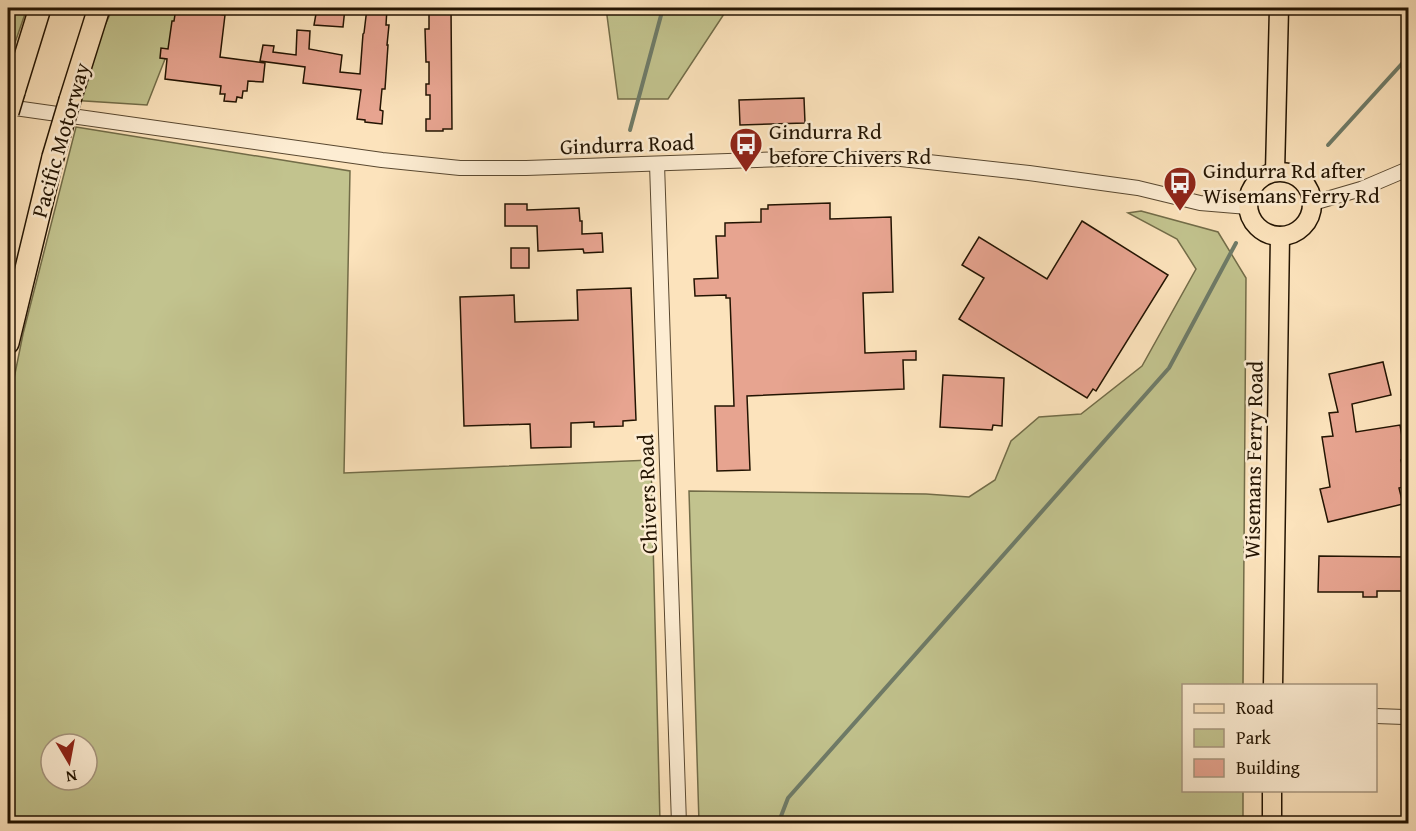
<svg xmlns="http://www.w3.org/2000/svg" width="1416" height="831" font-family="'Gentium Book Plus',serif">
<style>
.green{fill:#c2c38e;stroke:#726c48;stroke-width:1.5;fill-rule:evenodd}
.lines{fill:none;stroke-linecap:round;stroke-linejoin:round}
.stream{stroke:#6e7b68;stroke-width:4}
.building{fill:#e7a490;stroke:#231402;stroke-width:1.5}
.minor-casing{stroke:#594830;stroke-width:16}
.major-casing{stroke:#231402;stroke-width:21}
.highway-casing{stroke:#231402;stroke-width:24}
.minor{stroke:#fdedd3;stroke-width:14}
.major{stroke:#fce3bc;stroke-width:18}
.highway{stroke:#fce3bc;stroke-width:21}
.highway-bridge-casing{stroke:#231402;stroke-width:24;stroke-linecap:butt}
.highway-bridge{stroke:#fce3bc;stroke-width:21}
.labels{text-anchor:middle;stroke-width:5;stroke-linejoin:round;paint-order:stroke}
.poi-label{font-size:22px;fill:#231402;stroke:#fdedd3;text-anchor:start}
.street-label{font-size:22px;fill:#231402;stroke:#fdedd3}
</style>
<rect width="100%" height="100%" fill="#fce3bc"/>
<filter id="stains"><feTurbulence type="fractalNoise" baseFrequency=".00333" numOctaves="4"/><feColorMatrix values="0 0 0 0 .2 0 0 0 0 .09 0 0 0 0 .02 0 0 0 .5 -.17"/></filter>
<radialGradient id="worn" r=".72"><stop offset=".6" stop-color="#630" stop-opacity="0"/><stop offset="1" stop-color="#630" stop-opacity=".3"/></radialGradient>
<g class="green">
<path d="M8 8H27L8 63Z"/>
<path d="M113 8H185L147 105 70 100Z"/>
<path d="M606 8H728L668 99H618Z"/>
<path d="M76 127 350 171 344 473 651 460 660 823H8V408L23 334ZM51 744H87V780H51Z"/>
<path d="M1141 211 1218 232 1246 278 1243 685 1184 686V790L1243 791V823H699L689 491 926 494 969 497 995 480 1011 441 1039 417 1081 414 1142 366 1196 269 1177 239 1128 213Z"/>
</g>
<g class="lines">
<g class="stream">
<path d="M630 130 663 8"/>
<path d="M1328 145 1408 57"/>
<path d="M778 824 788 798 1169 368 1236 243"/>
</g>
</g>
<g class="building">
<path d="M176 8 225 15 220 57 265 63 263 82 248 81 247 91H243L242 98 237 97 236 102 224 101 225 94H220L221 86 165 79 167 59 160 58 161 48 168 49 172 21H174Z"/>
<path d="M317 8H345L343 27 314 25Z"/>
<path d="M367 8H387L386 25H389L387 45H388L385 89H382L380 110 383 111 382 124 365 122V120L357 119 361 90 303 83 305 67 260 61 263 45 274 46 273 52 296 55 297 30 310 31 309 49 342 55 340 72 360 74 363 34 364 33Z"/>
<path d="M429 8H451L452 129H443V131H426V119H430V95H426V84H429V62H426L425 29H429Z"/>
<path d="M804 98 805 123 740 125 739 100Z"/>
<path d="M830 203V219L891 217 893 292 863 293 865 353 916 351V360H903L904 389 747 396 750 470 717 471 715 406H734L730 298H726V295L695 296 694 279 718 278 716 236H725V223L761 222V209H768V205Z"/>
<path d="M505 204H527V210L579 208 580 221H582V234L602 233 603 252 584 253 583 249 538 251 537 226H505Z"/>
<path d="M1082 221 1168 275 1096 391 1093 389 1087 398 959 319 984 278 962 265 979 237 1047 279Z"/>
<rect x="511" y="248" width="18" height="20"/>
<path d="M631 288 636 420 623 421V426L594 427V422L571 423V447L531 448 530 424 464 426 460 297 514 295 515 322 578 320 577 290Z"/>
<path d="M1383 362 1391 395 1352 404 1356 432 1400 425 1406 459 1401 460 1407 486 1399 488 1403 504 1328 522 1320 489 1330 487 1322 437 1333 436 1329 413 1338 412 1329 374Z"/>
<path d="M943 375 1004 378 1002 426 993 425 992 430 940 427Z"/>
<path d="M1319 556 1408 557V591H1377V597H1363V592H1318Z"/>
</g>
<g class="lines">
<g class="minor-casing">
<g id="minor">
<path d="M8 107 382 160 460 168H526L785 159H901L1029 173 1138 188 1200 203 1248 207"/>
<path d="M657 164 679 824"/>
<path d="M1313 203 1361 189 1408 169"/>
<path d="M1376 716 1404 717"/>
</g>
</g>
<g class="major-casing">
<g id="major">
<path d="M1275 172 1279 8"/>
<circle cx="1280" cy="204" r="32"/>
<path d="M1273 686 1280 236"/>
<path d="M1272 824V790"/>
</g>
</g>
<g class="highway-casing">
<g id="highway">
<path d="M14 92 40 8"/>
<path d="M70 100 99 8"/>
<path d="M8 343 53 157"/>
</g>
</g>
<use href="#minor" class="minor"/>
<use href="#major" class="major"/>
<use href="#highway" class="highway"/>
<g class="highway-bridge-casing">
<g id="highway-bridge">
<path d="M8 112 14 92"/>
<path d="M53 157 70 100"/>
</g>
</g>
<use href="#highway-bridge" class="highway-bridge"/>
</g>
<defs>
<g id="bus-pin" transform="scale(1.725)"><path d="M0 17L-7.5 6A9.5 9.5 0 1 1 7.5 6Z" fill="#8f2418" stroke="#fdedd3"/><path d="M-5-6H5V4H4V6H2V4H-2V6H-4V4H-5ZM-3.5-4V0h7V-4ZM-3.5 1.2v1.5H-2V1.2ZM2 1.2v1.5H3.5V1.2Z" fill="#fff"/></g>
</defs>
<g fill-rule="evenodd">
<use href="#bus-pin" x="746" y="144"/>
<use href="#bus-pin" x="1180" y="183"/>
</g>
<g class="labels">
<g class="poi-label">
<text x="769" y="139">Gindurra Rd<tspan x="769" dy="25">before Chivers Rd</tspan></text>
<text x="1203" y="178">Gindurra Rd after<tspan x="1203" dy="25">Wisemans Ferry Rd</tspan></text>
</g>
<g class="street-label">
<text transform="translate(60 140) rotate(-74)" y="8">Pacific Motorway</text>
<text transform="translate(627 144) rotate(-2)" y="8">Gindurra Road</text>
<text transform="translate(1253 460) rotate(-89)" y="8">Wisemans Ferry Road</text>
<text transform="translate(647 494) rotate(-92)" y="8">Chivers Road</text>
</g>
</g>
<rect width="1416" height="831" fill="none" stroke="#fce3bc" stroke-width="30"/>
<rect x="9" y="9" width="1398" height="813" fill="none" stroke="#231402" stroke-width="3"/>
<rect x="15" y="15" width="1386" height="801" fill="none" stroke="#231402" stroke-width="1.5"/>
<rect x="1182" y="684" width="195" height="108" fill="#fdedd3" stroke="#a6967f" stroke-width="1.5"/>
<rect x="1194" y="704" width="30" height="9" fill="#fce3bc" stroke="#a6967f" stroke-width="1.5"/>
<text x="1236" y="714" font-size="18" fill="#231402">Road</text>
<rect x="1194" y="729" width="30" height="18" fill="#c2c38e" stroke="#a6967f" stroke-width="1.5"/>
<text x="1236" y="744" font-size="18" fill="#231402">Park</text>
<rect x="1194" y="759" width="30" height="18" fill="#e7a490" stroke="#a6967f" stroke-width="1.5"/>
<text x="1236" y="774" font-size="18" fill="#231402">Building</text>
<g transform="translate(69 762) rotate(170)"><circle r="28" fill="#fdedd3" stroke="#a6967f" stroke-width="1.5"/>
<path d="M0-4.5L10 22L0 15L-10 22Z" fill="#8f2418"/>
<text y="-9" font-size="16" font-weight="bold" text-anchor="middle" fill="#231402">N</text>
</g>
<rect width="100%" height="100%" filter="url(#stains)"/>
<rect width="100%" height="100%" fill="url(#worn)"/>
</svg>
